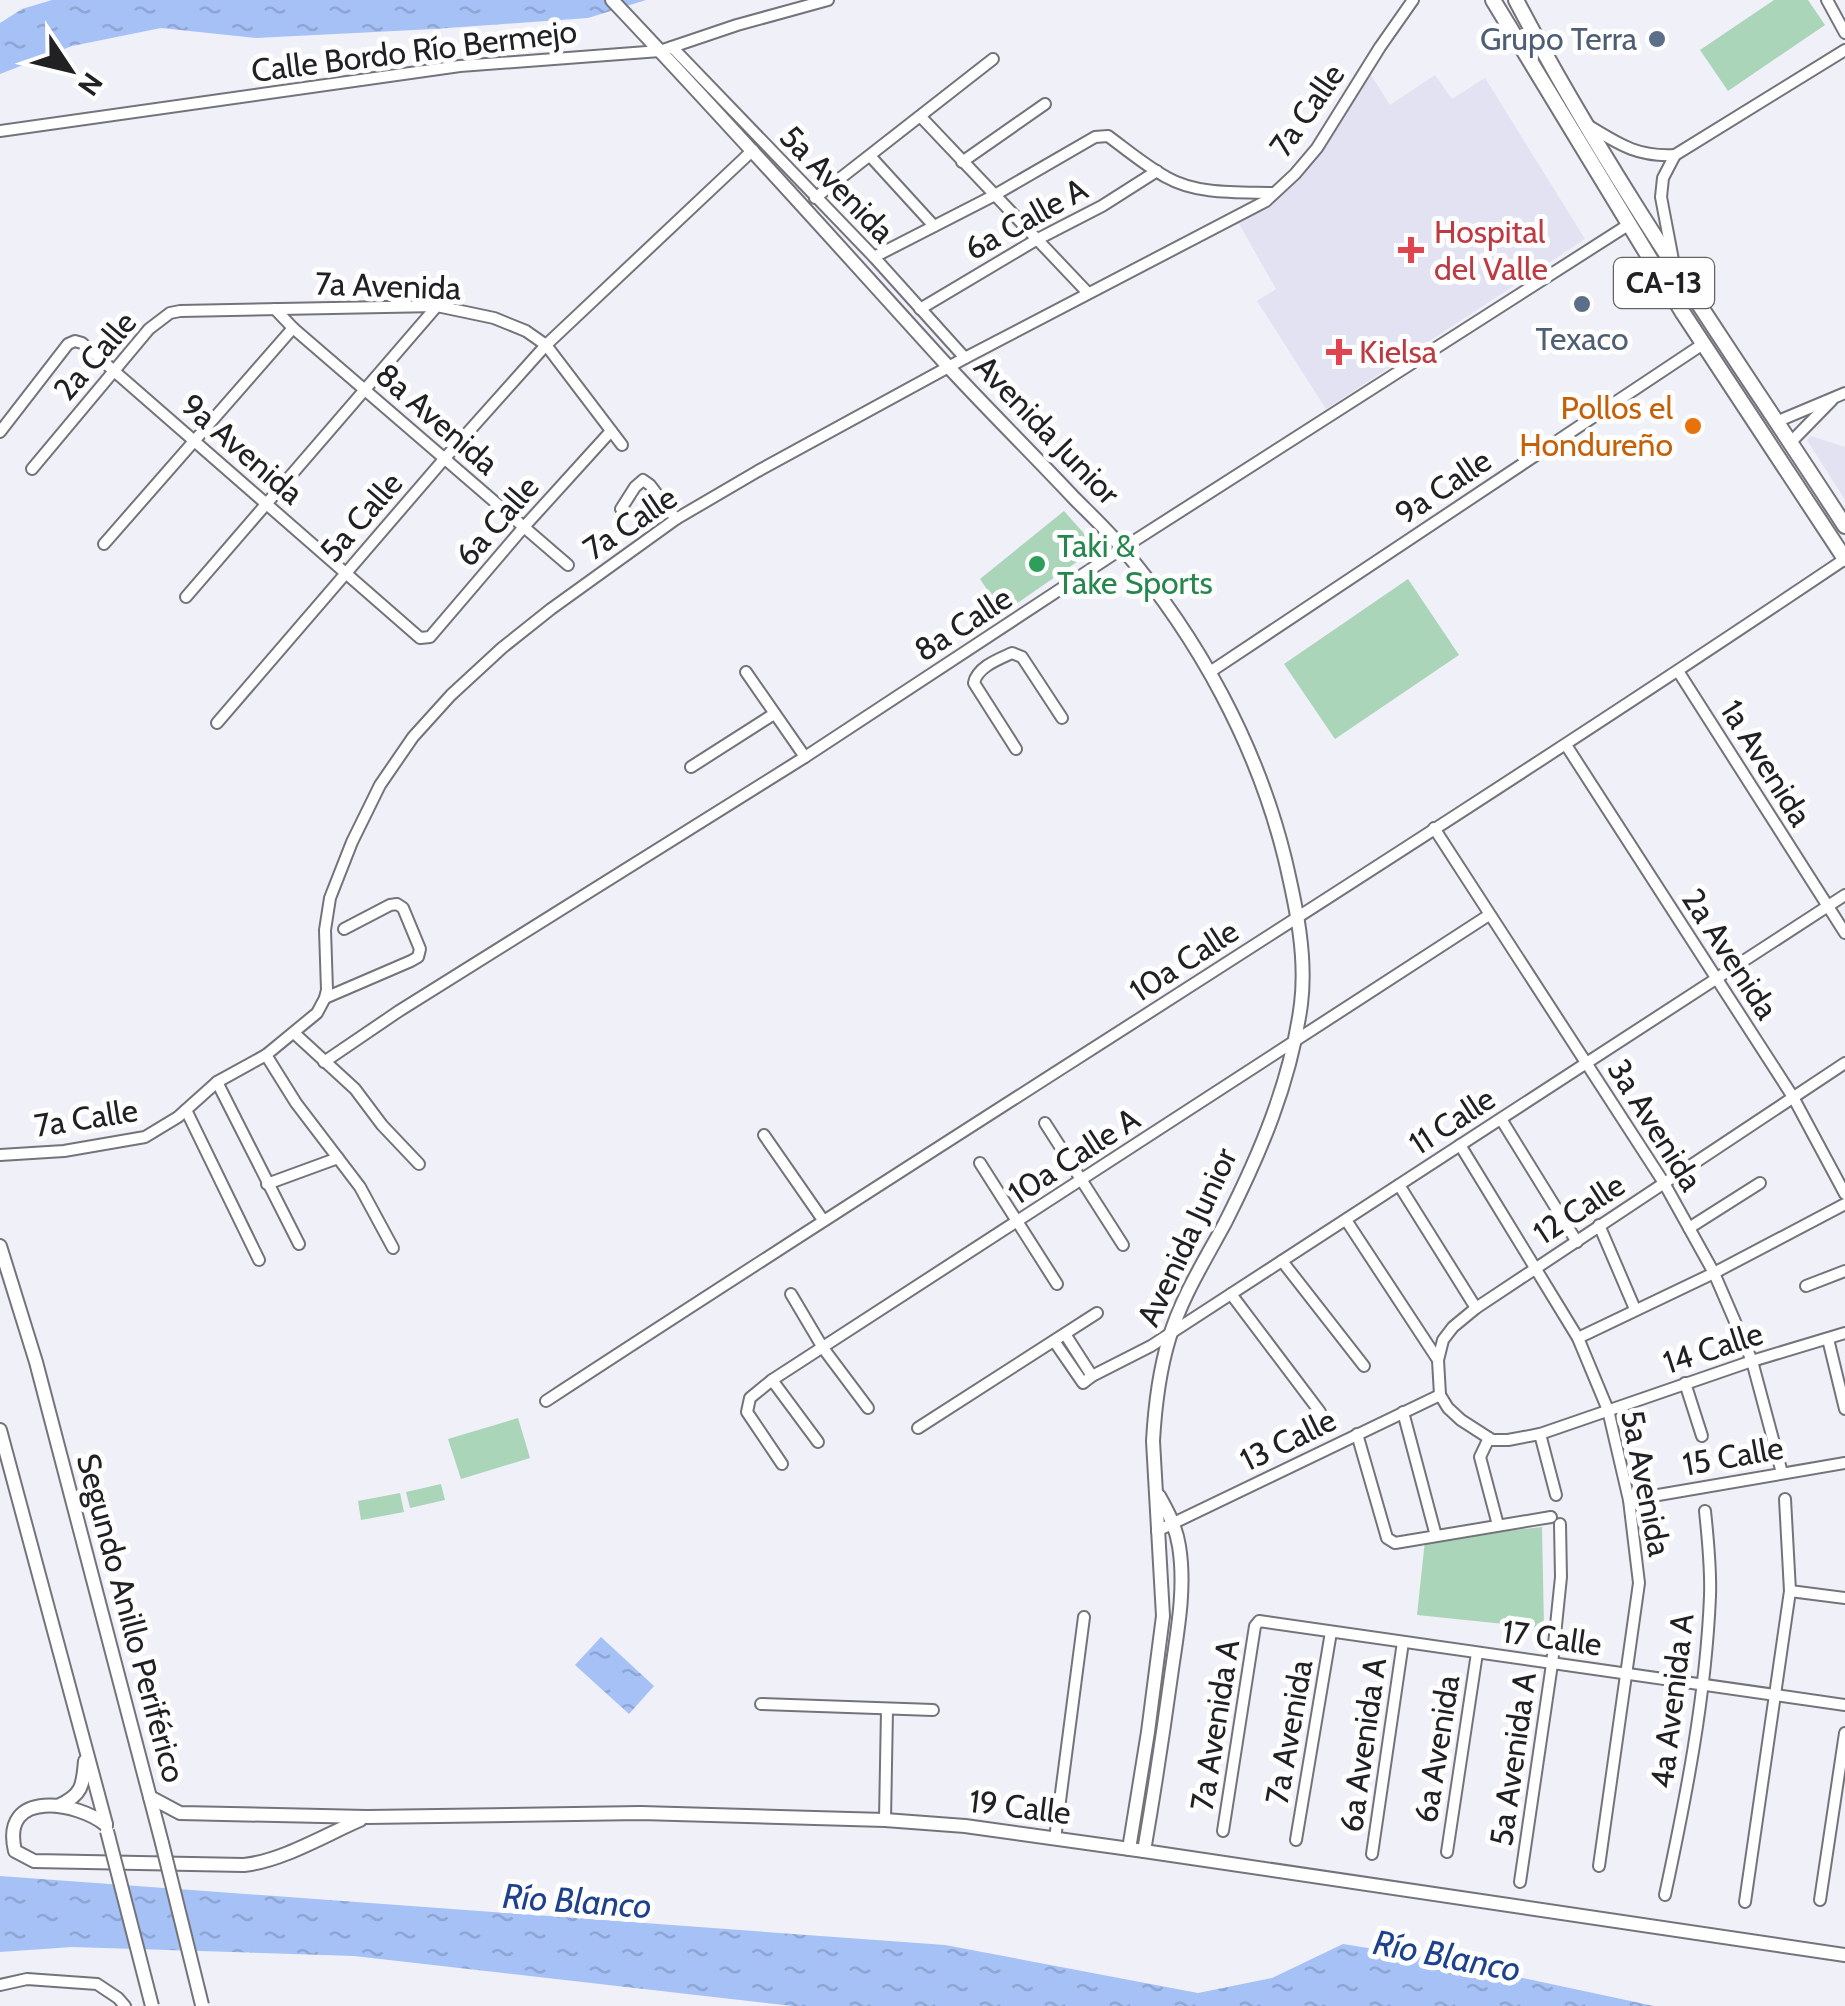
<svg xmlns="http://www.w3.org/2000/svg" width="1845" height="2006" font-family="Cabin,sans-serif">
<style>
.built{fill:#e2e2f2}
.garden{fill:#aad5b8}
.water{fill:url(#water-ripples)}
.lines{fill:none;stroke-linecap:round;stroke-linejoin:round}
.minor-casing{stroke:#73737a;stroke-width:14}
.major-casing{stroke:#73737a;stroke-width:16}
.highway-casing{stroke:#73737a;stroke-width:18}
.minor{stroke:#fff;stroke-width:10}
.major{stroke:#fff;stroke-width:12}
.highway{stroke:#fff;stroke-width:14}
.major-bridge-casing{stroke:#73737a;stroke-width:16;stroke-linecap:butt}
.major-bridge{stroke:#fff;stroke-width:12}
.service-dot{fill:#5c6f8a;stroke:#fefefe;stroke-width:4}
.health-dot{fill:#e0444e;stroke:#fefefe;stroke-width:4}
.food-dot{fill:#e8710a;stroke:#fefefe;stroke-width:4}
.leisure-dot{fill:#2e9e5b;stroke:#fefefe;stroke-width:4}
.labels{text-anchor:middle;stroke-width:10;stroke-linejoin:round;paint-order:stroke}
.shield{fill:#fefefe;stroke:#636365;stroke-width:2.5}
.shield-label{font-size:30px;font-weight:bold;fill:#212124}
.service-label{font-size:32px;fill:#4e5e75;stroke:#fefefe;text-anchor:end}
.street-label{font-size:32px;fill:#212124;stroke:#fefefe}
.health-label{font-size:32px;fill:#be3a42;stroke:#fefefe;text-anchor:start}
.food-label{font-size:32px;fill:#c56008;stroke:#fefefe;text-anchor:end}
.leisure-label{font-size:32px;fill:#27864d;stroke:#fefefe;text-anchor:start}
.water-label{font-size:35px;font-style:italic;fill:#1d418c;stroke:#fefefe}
</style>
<defs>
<pattern id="water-ripples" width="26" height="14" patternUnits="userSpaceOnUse" patternTransform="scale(2.5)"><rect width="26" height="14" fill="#a5c1f6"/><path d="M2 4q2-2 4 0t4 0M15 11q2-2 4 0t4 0" fill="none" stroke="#8ea6d3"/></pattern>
</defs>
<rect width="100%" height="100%" fill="#f0f0f9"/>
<g class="built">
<path d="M1369 72 1390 105 1435 75 1452 99 1485 78 1585 239 1326 409 1257 301 1276 289 1238 222 1275 199Z"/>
<path d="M1811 436 1845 447V500L1807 440Z"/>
</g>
<g class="garden">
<path d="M1774 0H1808L1825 25 1728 91 1700 50Z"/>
<path d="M1064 511 1097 548 1003 613 980 579Z"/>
<path d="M1408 579 1459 655 1335 739 1284 664Z"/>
<path d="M518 1418 530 1458 461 1479 448 1439Z"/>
<path d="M441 1484 445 1500 410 1508 406 1492Z"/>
<path d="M400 1493 404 1512 361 1520 358 1501Z"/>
<path d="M1542 1527 1544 1628 1417 1615 1425 1540Z"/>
</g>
<g class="water">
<path d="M52 0H646L588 18 434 29 256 38 161 28 72 46 0 74V23L22 9Z"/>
<path d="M601 1637 654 1686 629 1714 575 1665Z"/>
<path d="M0 1876 945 1945 1198 1993 1272 1978 1343 1944 1429 1958 1654 2006H792L354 1956 72 1947 0 1952Z"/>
</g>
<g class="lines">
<g class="minor-casing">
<g id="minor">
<path d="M1827 0 1845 33"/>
<path d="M672 47 874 257 965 358"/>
<path d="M921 117 1088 293"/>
<path d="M1589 126C1620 145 1638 157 1675 155"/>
<path d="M0 131 460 66 660 51 737 25 828 0"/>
<path d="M871 157 934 226"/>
<path d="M962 162 1045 104"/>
<path d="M815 198 993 59"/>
<path d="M874 257 993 196 1095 137 1108 136C1127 150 1146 166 1166 177 1197 195 1239 192 1274 193"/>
<path d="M1673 260 1661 197 1663 178 1675 155 1845 50"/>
<path d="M275 309 293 328 568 565"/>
<path d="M920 309 1036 240 1102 206 1157 171"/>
<path d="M1776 422 1845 393"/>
<path d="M0 432 68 344 75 341 82 343 420 638 430 637 523 528 611 431"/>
<path d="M1791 442 1832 400"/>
<path d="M32 469 149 329 170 313 180 311 437 306 494 318 526 331 546 345 622 445"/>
<path d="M621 509 635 487 643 480 650 485 676 519"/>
<path d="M104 544 293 328"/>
<path d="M186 597 437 306"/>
<path d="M1678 671 1845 933"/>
<path d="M746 672 805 757"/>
<path d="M1210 672 1703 344"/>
<path d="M217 723 445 458 546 345 753 150"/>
<path d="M1566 745 1793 1097 1845 1194"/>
<path d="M1016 749 974 683C977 667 999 659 1012 653L1022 657 1062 718"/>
<path d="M691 767 774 714"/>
<path d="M1434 828 1664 1183 1714 1273 1752 1361 1782 1473"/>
<path d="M325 998 411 961 418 957 420 949 403 908 397 904 390 905 344 929"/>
<path d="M294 1033 355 1089 382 1125 419 1164"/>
<path d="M266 1055 296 1103 360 1187 393 1248"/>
<path d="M324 1062 399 1011 805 757 1123 548 1628 225"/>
<path d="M1845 1063 1476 1308 1453 1327 1443 1340 1438 1360 1440 1395 1448 1408 1461 1420 1492 1440H1508L1540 1434 1752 1361 1845 1333"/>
<path d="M217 1082 299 1244"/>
<path d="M186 1110 259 1260"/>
<path d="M1501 1119 1577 1242"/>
<path d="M1045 1123 1123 1245"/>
<path d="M764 1135 823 1220"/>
<path d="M1460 1145 1578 1338 1608 1410 1629 1500 1639 1583 1599 1866"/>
<path d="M0 1155 64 1151 145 1137 178 1117 217 1082 266 1055 317 1013 325 998 327 990 325 930 330 898 352 842 380 785 413 737 451 695 502 648 551 609 676 519 758 471 965 358 1266 201 1295 174 1317 148 1380 47 1413 0"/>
<path d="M980 1163 1057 1284"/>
<path d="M267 1184 338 1158"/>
<path d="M1399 1185 1476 1308"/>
<path d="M1346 1220 1438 1360"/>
<path d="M1599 1225 1635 1309"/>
<path d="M1689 1228 1760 1183"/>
<path d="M1282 1261 1364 1366"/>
<path d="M1806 1286 1845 1271"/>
<path d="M791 1294 823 1348 868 1408"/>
<path d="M1231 1294 1320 1412"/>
<path d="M1065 1334 1092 1376"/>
<path d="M1578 1338 1714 1273 1845 1204"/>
<path d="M1828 1339 1845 1409"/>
<path d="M1054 1341 1083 1383 1092 1376 1151 1346 1845 895"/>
<path d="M772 1380 818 1442"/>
<path d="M1685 1383 1702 1436"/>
<path d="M546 1401C978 1118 1417 847 1845 559"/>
<path d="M1403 1412 1436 1536"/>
<path d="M918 1428 1097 1313"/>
<path d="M1357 1434 1387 1538 1395 1543 1551 1517"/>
<path d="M1540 1434 1556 1495"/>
<path d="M1489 1438 1480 1457 1498 1525"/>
<path d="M782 1464 747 1412 750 1398 772 1380 1489 915"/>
<path d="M1629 1500 1845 1463"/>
<path d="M1157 1531 1440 1395"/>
<path d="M1790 1591 1845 1598"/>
<path d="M761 1704 933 1710"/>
<path d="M885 1820 887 1709"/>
<path d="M1223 1831 1255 1626 1259 1621 1845 1705"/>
<path d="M1055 1839 1084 1617"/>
<path d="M1296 1840 1331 1632"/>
<path d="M1447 1852 1477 1653"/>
<path d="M1372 1854 1403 1642"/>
<path d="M1520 1882 1552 1664 1561 1577 1560 1524"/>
<path d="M1665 1895C1686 1797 1706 1696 1710 1596 1711 1568 1708 1539 1705 1511"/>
<path d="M1820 1900 1845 1733"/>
<path d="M1745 1902 1790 1591 1785 1499"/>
<path d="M0 1985 27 1979 97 1984 118 1998 125 2006"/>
</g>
</g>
<g class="major-casing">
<g id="major">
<path d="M612 0C725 119 834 241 944 362 987 409 1032 453 1075 499 1091 515 1108 531 1123 549 1199 639 1257 745 1285 859 1296 906 1307 956 1301 1004 1291 1081 1260 1154 1225 1223 1205 1260 1181 1298 1169 1339 1159 1372 1155 1406 1153 1441L1163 1616 1148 1732 1129 1849"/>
<path d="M0 1246 36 1362 162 1843"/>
<path d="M0 1430 106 1824"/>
<path d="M150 1797 180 1813 367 1817 641 1813 885 1820 965 1826 1144 1851 1845 1955"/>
<path d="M58 1806C82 1795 83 1786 85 1761"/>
<path d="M106 1825C78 1802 0 1788 15 1851L34 1861 244 1865C282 1861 325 1835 360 1820"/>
<path d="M1144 1851C1154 1793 1163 1734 1171 1676 1177 1633 1186 1589 1179 1546 1176 1527 1168 1512 1159 1496"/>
</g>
</g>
<g class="highway-casing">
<g id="highway">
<path d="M1493 0 1683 313 1845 559"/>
<path d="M1516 0C1612 183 1733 353 1845 526"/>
</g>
</g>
<use href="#minor" class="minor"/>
<use href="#major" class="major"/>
<use href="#highway" class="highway"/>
<g class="major-bridge-casing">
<g id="major-bridge">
<path d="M107 1831 152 2006"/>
<path d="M162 1843 202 2005"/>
</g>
</g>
<use href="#major-bridge" class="major-bridge"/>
</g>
<g class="service-dot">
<circle cx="1657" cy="39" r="10"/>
<circle cx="1582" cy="304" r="10"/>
</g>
<g class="health-dot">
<path d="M1406 235h10v10h10v10h-10v10h-10v-10h-10v-10h10z"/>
<path d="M1334 337h10v10h10v10h-10v10h-10v-10h-10v-10h10z"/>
</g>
<circle class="food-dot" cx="1693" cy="426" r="10"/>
<circle class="leisure-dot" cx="1037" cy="564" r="10"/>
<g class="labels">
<rect class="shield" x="1614" y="258" width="100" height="50" rx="8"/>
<g class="shield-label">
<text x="1664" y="293">CA-13</text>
</g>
<g class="service-label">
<text x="1637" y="50">Grupo Terra</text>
<text x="1582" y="350" text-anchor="middle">Texaco</text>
</g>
<g class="street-label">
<text transform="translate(414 51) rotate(-7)" y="11">Calle Bordo Río Bermejo</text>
<text transform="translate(1307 110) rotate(-55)" y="11">7a Calle</text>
<text transform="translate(837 184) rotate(46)" y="11">5a Avenida</text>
<text transform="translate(1026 219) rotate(-29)" y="11">6a Calle A</text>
<text transform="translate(388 286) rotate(2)" y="11">7a Avenida</text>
<text transform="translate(95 356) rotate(-49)" y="11">2a Calle</text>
<text transform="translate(437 419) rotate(41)" y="11">8a Avenida</text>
<text transform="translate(1047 430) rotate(46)" y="11">Avenida Junior</text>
<text transform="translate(242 449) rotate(41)" y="11">9a Avenida</text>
<text transform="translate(1443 487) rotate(-34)" y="11">9a Calle</text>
<text transform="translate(361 517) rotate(-49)" y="11">5a Calle</text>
<text transform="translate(497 521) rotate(-49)" y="11">6a Calle</text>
<text transform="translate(630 523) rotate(-34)" y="11">7a Calle</text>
<text transform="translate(963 624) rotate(-33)" y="11">8a Calle</text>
<text transform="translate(1766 763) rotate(58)" y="11">1a Avenida</text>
<text transform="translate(1730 954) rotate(57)" y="11">2a Avenida</text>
<text transform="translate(1184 961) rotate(-33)" y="11">10a Calle</text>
<text transform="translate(86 1118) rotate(-9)" y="11">7a Calle</text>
<text transform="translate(1452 1121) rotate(-33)" y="11">11 Calle</text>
<text transform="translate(1655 1125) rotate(58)" y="11">3a Avenida</text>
<text transform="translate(1074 1156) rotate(-33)" y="11">10a Calle A</text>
<text transform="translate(1579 1209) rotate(-33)" y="11">12 Calle</text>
<text transform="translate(1187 1237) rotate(-65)" y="11">Avenida Junior</text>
<text transform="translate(1713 1348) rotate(-18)" y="11">14 Calle</text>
<text transform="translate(1288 1440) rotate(-26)" y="11">13 Calle</text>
<text transform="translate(1733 1456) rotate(-10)" y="11">15 Calle</text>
<text transform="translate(1646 1483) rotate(79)" y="11">5a Avenida</text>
<text transform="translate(131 1618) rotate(75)" y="11">Segundo Anillo Periférico</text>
<text transform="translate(1552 1638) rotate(8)" y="11">17 Calle</text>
<text transform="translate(1672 1701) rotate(-83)" y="11">4a Avenida A</text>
<text transform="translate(1215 1725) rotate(-81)" y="11">7a Avenida A</text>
<text transform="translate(1289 1732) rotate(-80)" y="11">7a Avenida</text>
<text transform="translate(1363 1745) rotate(-82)" y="11">6a Avenida A</text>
<text transform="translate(1437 1749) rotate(-81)" y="11">6a Avenida</text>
<text transform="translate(1513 1759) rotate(-82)" y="11">5a Avenida A</text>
<text transform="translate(1020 1807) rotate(7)" y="11">19 Calle</text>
</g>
<g class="health-label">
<text x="1434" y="243">Hospital<tspan x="1434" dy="37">del Valle</tspan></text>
<text x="1359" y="363">Kielsa</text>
</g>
<g class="food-label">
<text x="1673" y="419">Pollos el<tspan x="1673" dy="37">Hondureño</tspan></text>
</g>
<g class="leisure-label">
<text x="1057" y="557">Taki &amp;<tspan x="1057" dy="37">Take Sports</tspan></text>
</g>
<g class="water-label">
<text transform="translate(577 1901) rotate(4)" y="12">Río Blanco</text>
<text transform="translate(1447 1956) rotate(11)" y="12">Río Blanco</text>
</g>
</g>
<g transform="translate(70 70) rotate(125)" stroke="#fefefe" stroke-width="8" paint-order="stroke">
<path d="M0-8L18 38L0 25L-18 38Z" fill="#212124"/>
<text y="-15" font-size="28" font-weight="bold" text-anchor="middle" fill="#212124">N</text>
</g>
</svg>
